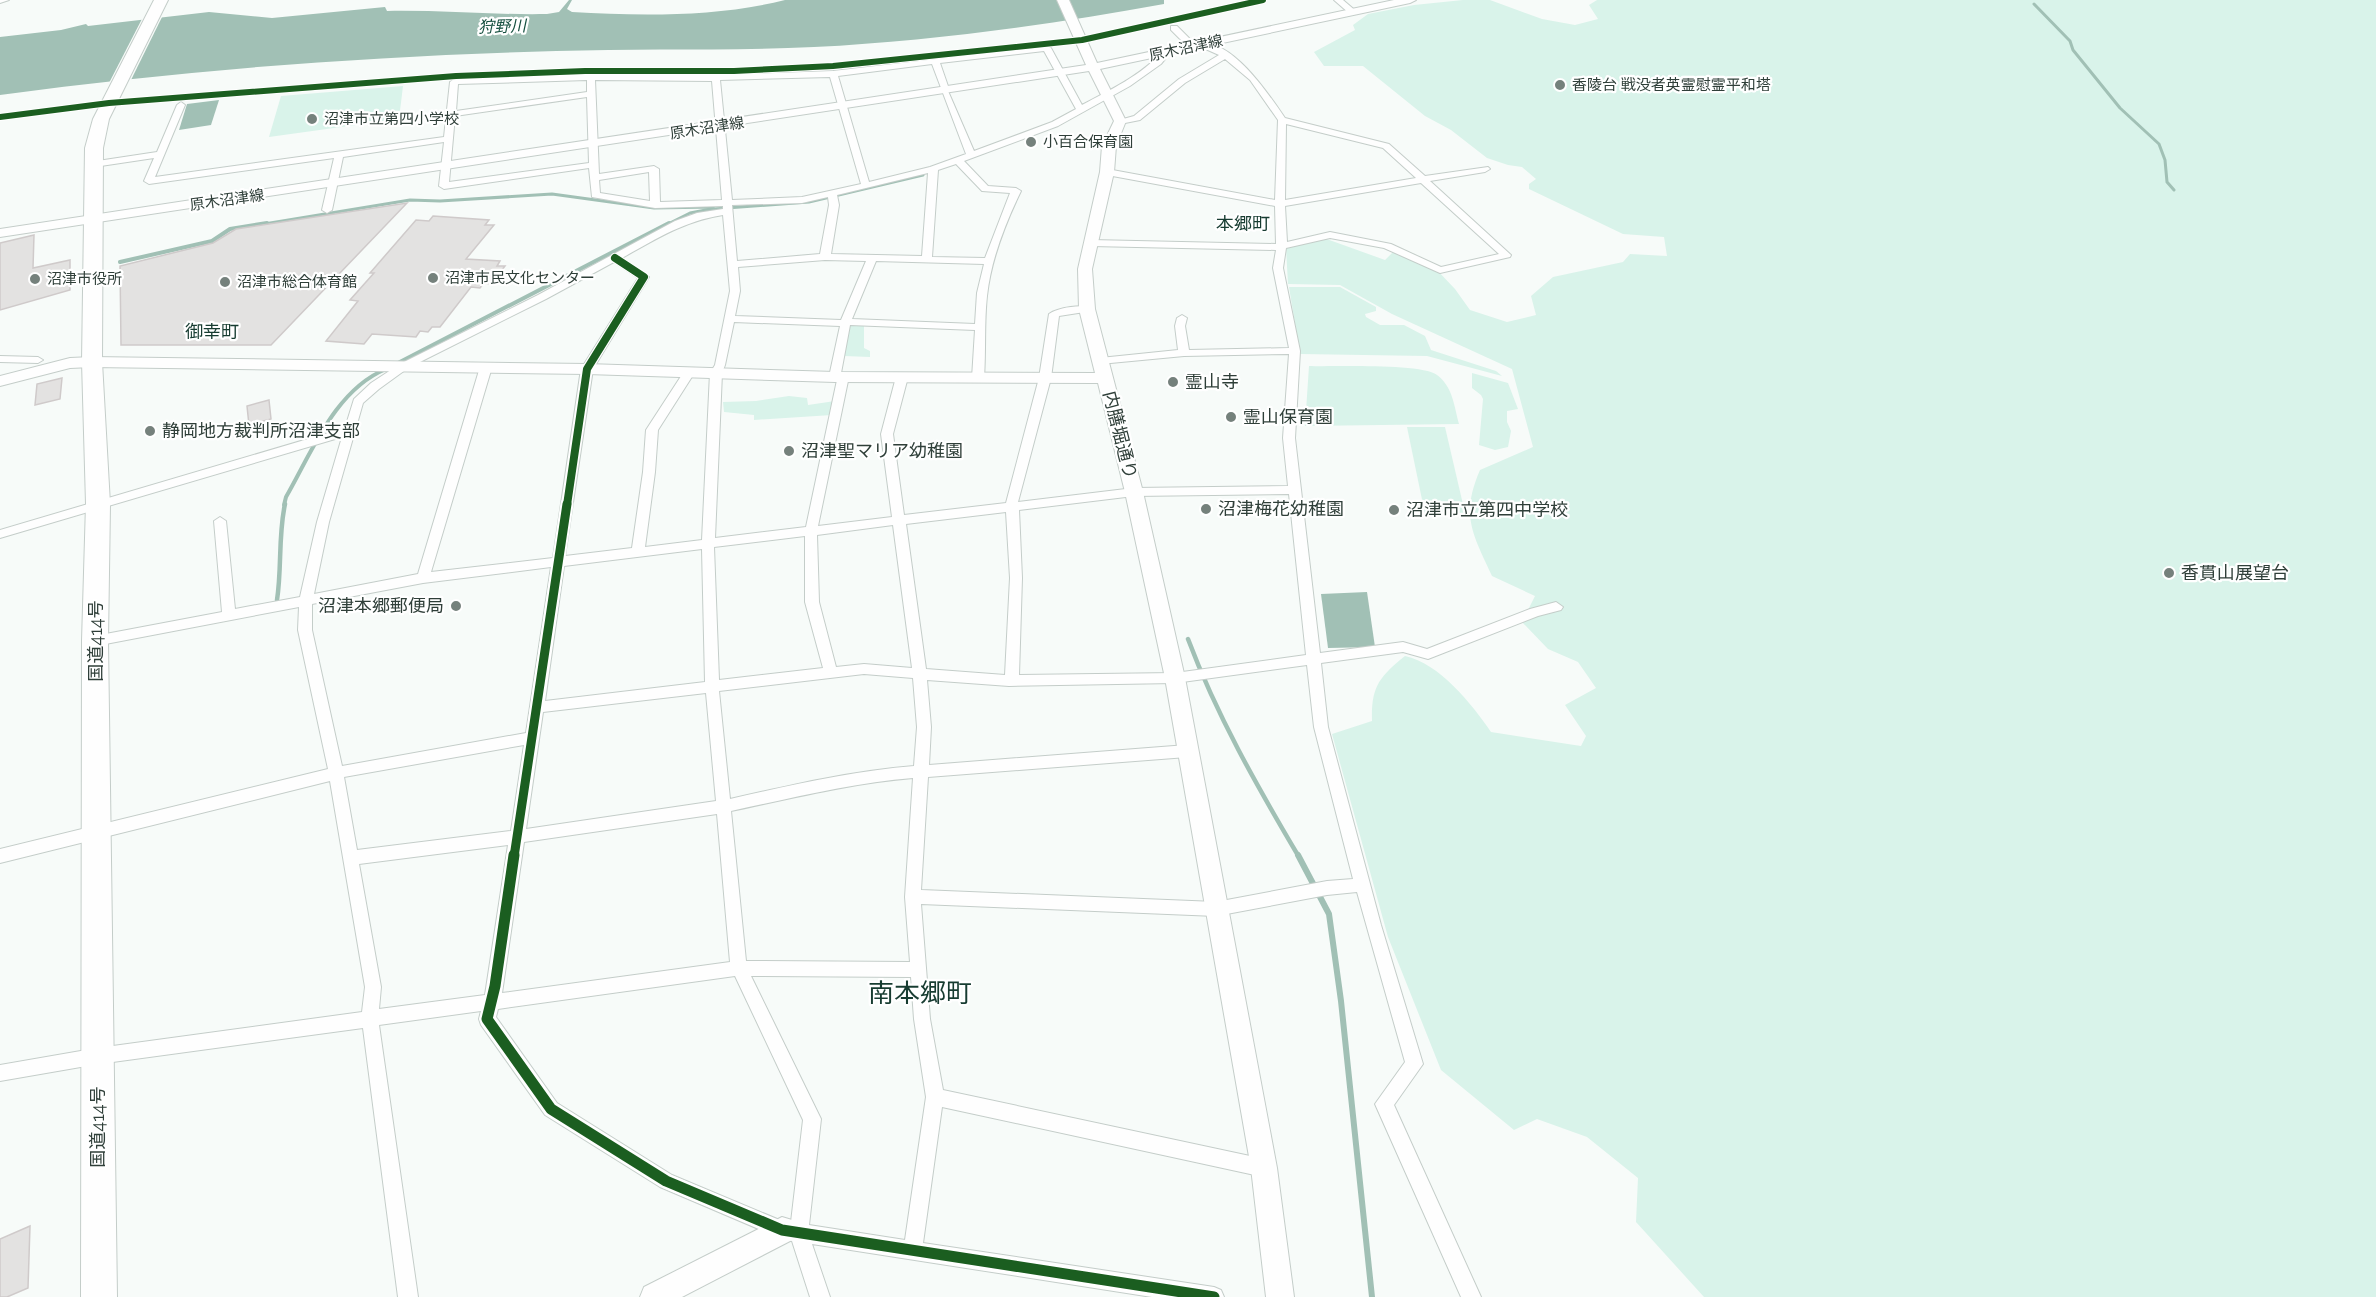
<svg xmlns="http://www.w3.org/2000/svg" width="2376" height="1297" font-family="Raleway,'Noto Sans JP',sans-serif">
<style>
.green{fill:#d9f3ea}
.water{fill:#a1c0b5}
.pier{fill:#f7fbf9}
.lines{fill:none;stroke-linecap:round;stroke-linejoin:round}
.stream-far3{stroke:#a1c0b5;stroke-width:3}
.stream-far2{stroke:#a1c0b5;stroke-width:4}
.stream-far1{stroke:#a1c0b5;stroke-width:4.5}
.stream{stroke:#a1c0b5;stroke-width:6}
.building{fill:#e3e2e1;stroke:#cfcaca;stroke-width:1.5}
.street-casing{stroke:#c4cdc9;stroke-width:2}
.secondary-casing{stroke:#c4cdc9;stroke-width:2}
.highway-casing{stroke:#c4cdc9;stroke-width:2}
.street{fill:#fefefe;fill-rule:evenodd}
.secondary{fill:#fefefe;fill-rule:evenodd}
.highway{fill:#fefefe;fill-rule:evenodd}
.cycleway-far3-casing{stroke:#fff;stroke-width:8}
.cycleway-far2-casing{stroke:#fff;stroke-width:10}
.cycleway-far1-casing{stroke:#fff;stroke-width:13}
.cycleway-casing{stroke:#fff;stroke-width:15}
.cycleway-far3{stroke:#1b5e20;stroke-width:6}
.cycleway-far2{stroke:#1b5e20;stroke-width:8}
.cycleway-far1{stroke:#1b5e20;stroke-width:9}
.cycleway{stroke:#1b5e20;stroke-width:11}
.poi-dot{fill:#75817c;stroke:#fff;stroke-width:2}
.labels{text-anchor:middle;stroke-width:4.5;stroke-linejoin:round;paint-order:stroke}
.far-street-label{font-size:15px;fill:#2f3f39;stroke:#fff}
.far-poi-label{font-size:15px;fill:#2f3f39;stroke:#fff;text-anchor:start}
.far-water-label{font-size:16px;font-style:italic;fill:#154f3f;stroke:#fff}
.far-quarter-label{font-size:18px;fill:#173c31;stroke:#fff}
.poi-label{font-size:18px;fill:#2f3f39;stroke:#fff;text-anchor:start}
.street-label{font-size:18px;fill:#2f3f39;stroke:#fff}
.near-quarter-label{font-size:26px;fill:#173c31;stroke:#fff}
</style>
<rect width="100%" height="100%" fill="#f7fbf9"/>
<g class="green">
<path d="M1463 0H1490L1542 19 1575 25 1598 19 1589 5 1597 0H2376V1297H1704L1636 1222 1638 1178 1587 1137 1537 1119 1514 1130 1441 1070 1388 937 1332 734 1372 721C1371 687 1379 677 1405 656 1439 663 1472 704 1491 732L1581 746 1586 736 1565 705 1596 688 1578 662 1548 649 1522 622 1535 596 1492 576C1473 534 1460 516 1480 470L1533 447 1512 369 1392 314 1340 285 1288 284 1286 248 1321 237 1385 260 1395 250 1436 269 1455 289 1470 310 1507 322 1536 315 1531 296 1553 277 1623 262 1630 254 1667 256 1664 237 1623 234 1529 189V184L1536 179 1522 167 1508 165 1487 158 1451 130 1425 116 1363 66H1324L1314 52 1355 30 1353 25 1368 14 1414 5Z"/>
<path d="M403 86 399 119 269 137 281 96Z"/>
<path d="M1289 287H1340L1376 307V311L1365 314 1366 317 1380 325H1404L1425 336 1431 350 1496 371 1502 376 1427 356 1300 354Z"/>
<path d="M848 325H864V348L870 351V357L844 356Z"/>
<path d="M1309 366C1332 367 1421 363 1437 375 1453 387 1454 406 1459 424L1305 426Z"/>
<path d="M1472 373 1508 383 1518 409 1507 411V422L1511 431 1508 447 1495 450 1479 445 1483 399 1481 395 1472 388Z"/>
<path d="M789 396 807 398 808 405 835 401 832 415 754 420V415L724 412 723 402 756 401Z"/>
<path d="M1407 427H1445L1465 513 1425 514Z"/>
</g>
<g class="water">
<path d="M569 0H572L567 9 572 12C642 16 717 17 785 0H1164V4C1048 25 932 41 814 47 728 51 642 48 556 51 370 56 184 70 0 95V37L61 30 86 24 88 26 209 12 272 18 385 7 387 11C440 10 493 15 547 14L559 12Z"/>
<path d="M219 100 211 125 179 130 187 104Z"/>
<path d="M1367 592 1375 647 1328 648 1321 594Z"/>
</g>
<path class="pier" d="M164 13 131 80 109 83 144 15Z"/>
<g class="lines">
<g class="stream-far3">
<path d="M2034 4 2070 41 2073 50 2120 108 2159 144 2165 160 2167 182 2174 190"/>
<path d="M258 225 410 200 440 201 552 194 654 208 713 207V209L809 202 923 175"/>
<path d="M666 225 690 213 711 209"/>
</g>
<g class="stream-far2">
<path d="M120 262 212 241 230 229 267 223"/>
<path d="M396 364 669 223"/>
<path d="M284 505 286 497C312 452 335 390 386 369"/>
</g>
<g class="stream-far1">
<path d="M277 600C282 568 278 536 285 504"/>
<path d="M1188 639C1217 716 1257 786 1299 857"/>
</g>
<path class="stream" d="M1298 855 1329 914 1341 1001 1372 1297"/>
</g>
<g class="building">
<path d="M407 203 271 345H121L120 266 213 243 236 229Z"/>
<path d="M433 216 489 220 485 225H494L466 259 500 261 497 266H505L491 284 484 283 480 288 471 287 440 327H432L428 332 420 331 416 337 372 334 364 344 326 341 358 301 350 300 374 273H370L416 220 429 221Z"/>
<path d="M34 235 33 268 70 260V290L0 310V243Z"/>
<path d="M62 378 60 399 35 405 37 384Z"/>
<path d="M269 400 271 419 249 425 247 406Z"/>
<path d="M30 1226 28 1288 7 1297H0V1239Z"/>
</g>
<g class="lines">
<g class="street-casing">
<g id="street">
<path d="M1334 0H1343L1357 12 1350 14Z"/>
<path d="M1171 26H1177L1196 45V49H1190L1171 30Z"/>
<path d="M1201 43C1234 41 1269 95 1285 118L1389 144 1425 176 1488 167 1490 169 1485 172 1430 181 1511 255 1510 257 1440 273 1384 248 1330 238 1286 248 1283 268 1300 351 1295 438 1320 653 1403 642 1427 649 1530 609 1556 602 1563 607 1561 610 1538 616 1428 659 1403 652 1321 663 1328 727 1381 925 1423 1064 1394 1105 1481 1297H1461L1375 1104 1405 1062 1357 892 1327 895 1216 916 921 904 930 1019 943 1090 1264 1159 1270 1162 1273 1168 1270 1174 1264 1177 942 1107 923 1243 1214 1287 1221 1290 1224 1297H1152L812 1244 830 1297H810L792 1241 782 1239 660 1187 545 1115 481 1025 479 1019 481 1011 379 1025 418 1297H398L363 1028 98 1064 0 1081V1065L98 1048 362 1012 365 987 330 781 0 863V849L328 769 298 630 299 607 95 646 88 641 95 636 222 612 214 521 220 517 226 521 235 609 300 597 317 522 342 437 0 538V530L345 428 354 399 371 383 400 364 538 295 675 221 697 213 723 209V206L655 208 592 197 589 168 444 189 439 186 444 142 343 157 332 210 327 213 322 210 334 158 149 184 144 181 154 158 94 167 91 166V162L157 152 177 105 181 102 185 105 155 177 444 137 450 82 454 79 591 74 716 75 833 71 1047 46 1051 48 1082 105C1110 90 1142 75 1163 51H1169L1170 53 1161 64 1130 86 1058 126 964 161 988 186 1016 188 1021 191C1005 224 991 259 987 296 984 323 986 350 984 378L978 382 972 378 975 330 850 325 841 373 849 376 818 526 892 517 881 434 896 377 902 374 908 377 893 434 904 515 1006 503 1039 378 1049 314C1057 308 1084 303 1092 309L1091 311 1059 316 1051 378 1018 502 1134 488 1288 486 1283 438 1289 354 1184 356 1100 364 1095 361 1100 358 1178 350 1175 326 1177 318 1182 315 1187 318 1185 326 1189 350 1289 348 1273 268 1276 250 1091 246 1086 243 1091 240 1276 244 1275 206 1107 175 1102 172 1107 169 1275 200 1278 120 1250 80 1225 59 1185 83 1140 120 1120 124 1116 121 1134 116 1179 79 1219 55 1201 47ZM1044 51 1076 109 1052 122 974 151 948 91 949 89 940 63ZM932 64 966 154 930 167 869 182 838 76ZM830 77 861 184 802 197 732 200 720 80ZM587 80V92L456 111 458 84ZM595 80 712 81 722 200 660 202 659 169 654 166 599 174ZM587 97 589 163 449 182 455 116ZM1286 124 1383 148 1416 178 1285 200ZM956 164 982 191 1010 193 985 258 932 257 938 170ZM649 172 650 201 600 193 599 180ZM928 173 922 256 831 254 839 205 837 195ZM1421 183 1499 254 1441 267 1391 244 1330 232 1287 242 1285 206ZM828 197 829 205 820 254 737 261 732 205 802 203ZM723 215 730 291 715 365 710 373 702 540 645 547 655 472 658 430 695 372 689 369 685 370 646 430 643 472 632 548 565 556 593 369 649 277 622 258C656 239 684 221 723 215ZM825 260 866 261 841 320 735 316 740 291 738 267ZM876 261 984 264 977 293 975 324 852 319ZM614 262 638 278 581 369 553 558 431 572 492 367 486 364 480 367 418 574 314 594 329 522 363 403 379 389 408 368 546 299ZM734 322 840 326 829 377 837 380 806 527 715 538 722 373 725 365ZM1289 494 1306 655 1175 673 1019 675 1022 578 1019 510 1134 496ZM1006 512 1010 578 1005 675 926 669 906 524ZM893 525 912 668 864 664 836 667 819 602 817 535ZM805 536V602L823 668 719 680 714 547ZM702 549 705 682 545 701 564 566ZM551 567 526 733 342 766 312 630V604L423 583ZM1307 665 1314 727 1353 879 1327 881 1216 902 921 890 928 777 1187 757 1192 755 1194 751 1192 747 1187 745 929 765 931 727 927 680 1009 686 1175 683ZM864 674 913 678 917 727 914 766C852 771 791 785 730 799L719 691ZM706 693 716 801 526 829 543 712ZM524 745 511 831 357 850 344 777ZM913 778 905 897 910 962 746 961 731 811C792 798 852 783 913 778ZM717 814 730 962 502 993 524 842ZM508 845 485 995 379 1009 381 987 359 864ZM735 976 803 1120 791 1222 782 1221 672 1175 557 1103 496 1017 498 1009ZM751 976 911 977 914 1019 926 1097 905 1240 809 1225 821 1119Z"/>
<path d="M0 356 38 357 43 360 38 363 0 362Z"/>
</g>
</g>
<g class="secondary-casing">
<g id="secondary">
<path d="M0 0H9L0 3Z"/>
<path d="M1057 0H1069L1097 63 1394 0H1416L1410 3 1100 69 1126 121 1116 146 1114 172 1092 269 1095 309 1143 492 1185 678 1277 1168 1294 1297H1266L1251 1168 1165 678 1125 492 1098 383 835 382 587 374 92 367 70 368 0 386V376L70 358 92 357 587 364 835 372 1095 373 1079 309 1078 269 1100 172 1102 146 1114 121 1089 71 0 237V229L1086 65Z"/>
<path d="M782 1217 792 1220 795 1230 792 1240 682 1297H640L644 1287Z"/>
</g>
</g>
<g class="highway-casing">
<path id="highway" d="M154 0H168L109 119 103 148 102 362 110 504 108 641 117 1297H81L82 641 86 504 82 362 85 148 93 119Z"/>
</g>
<use href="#street" class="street"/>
<use href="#secondary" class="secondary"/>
<use href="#highway" class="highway"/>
<g class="cycleway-far3-casing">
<path id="cycleway-far3" d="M0 117 109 103 456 76 585 71H734L833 66 1082 40 1263 0"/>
</g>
<g class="cycleway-far2-casing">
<path id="cycleway-far2" d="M567 505 587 369 644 277 615 258"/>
</g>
<g class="cycleway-far1-casing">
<path id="cycleway-far1" d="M514 857 567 504"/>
</g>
<g class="cycleway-casing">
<path id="cycleway" d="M514 855 495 986 487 1019 551 1109 666 1181 782 1230 1214 1297"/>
</g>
<use href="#cycleway-far3" class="cycleway-far3"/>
<use href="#cycleway-far2" class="cycleway-far2"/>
<use href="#cycleway-far1" class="cycleway-far1"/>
<use href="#cycleway" class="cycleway"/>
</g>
<g class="poi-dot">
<circle cx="1560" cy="85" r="6"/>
<circle cx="312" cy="119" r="6"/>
<circle cx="1031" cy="142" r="6"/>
<circle cx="433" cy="278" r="6"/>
<circle cx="35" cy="279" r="6"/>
<circle cx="225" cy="282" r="6"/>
<circle cx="1173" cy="382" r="6"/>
<circle cx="1231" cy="417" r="6"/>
<circle cx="150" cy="431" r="6"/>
<circle cx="789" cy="451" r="6"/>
<circle cx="1206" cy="509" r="6"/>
<circle cx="1394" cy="510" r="6"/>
<circle cx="2169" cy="573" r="6"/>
<circle cx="456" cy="606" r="6"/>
</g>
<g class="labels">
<g class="far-street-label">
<text transform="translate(1186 48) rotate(-12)" y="5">原木沼津線</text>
<text transform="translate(707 128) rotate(-9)" y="5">原木沼津線</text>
<text transform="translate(227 200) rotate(-8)" y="5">原木沼津線</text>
</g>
<g class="far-poi-label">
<text x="1572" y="90">香陵台 戦没者英霊慰霊平和塔</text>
<text x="324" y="124">沼津市立第四小学校</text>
<text x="1043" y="147">小百合保育園</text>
<text x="445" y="283">沼津市民文化センター</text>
<text x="47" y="284">沼津市役所</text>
<text x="237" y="287">沼津市総合体育館</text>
</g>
<g class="far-water-label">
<text transform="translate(502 26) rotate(-2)" y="6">狩野川</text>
</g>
<g class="far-quarter-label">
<text x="1243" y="230">本郷町</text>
<text x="212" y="338">御幸町</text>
</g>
<g class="poi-label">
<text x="1185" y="388">霊山寺</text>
<text x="1243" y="423">霊山保育園</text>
<text x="162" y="437">静岡地方裁判所沼津支部</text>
<text x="801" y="457">沼津聖マリア幼稚園</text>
<text x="1218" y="515">沼津梅花幼稚園</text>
<text x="1406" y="516">沼津市立第四中学校</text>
<text x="2181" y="579">香貫山展望台</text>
<text x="444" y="612" text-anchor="end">沼津本郷郵便局</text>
</g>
<g class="street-label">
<text transform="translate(1120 435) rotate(76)" y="6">内膳堀通り</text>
<text transform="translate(96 641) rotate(-90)" y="6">国道414号</text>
<text transform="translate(98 1127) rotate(-90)" y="6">国道414号</text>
</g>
<g class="near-quarter-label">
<text x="920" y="1002">南本郷町</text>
</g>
</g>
</svg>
